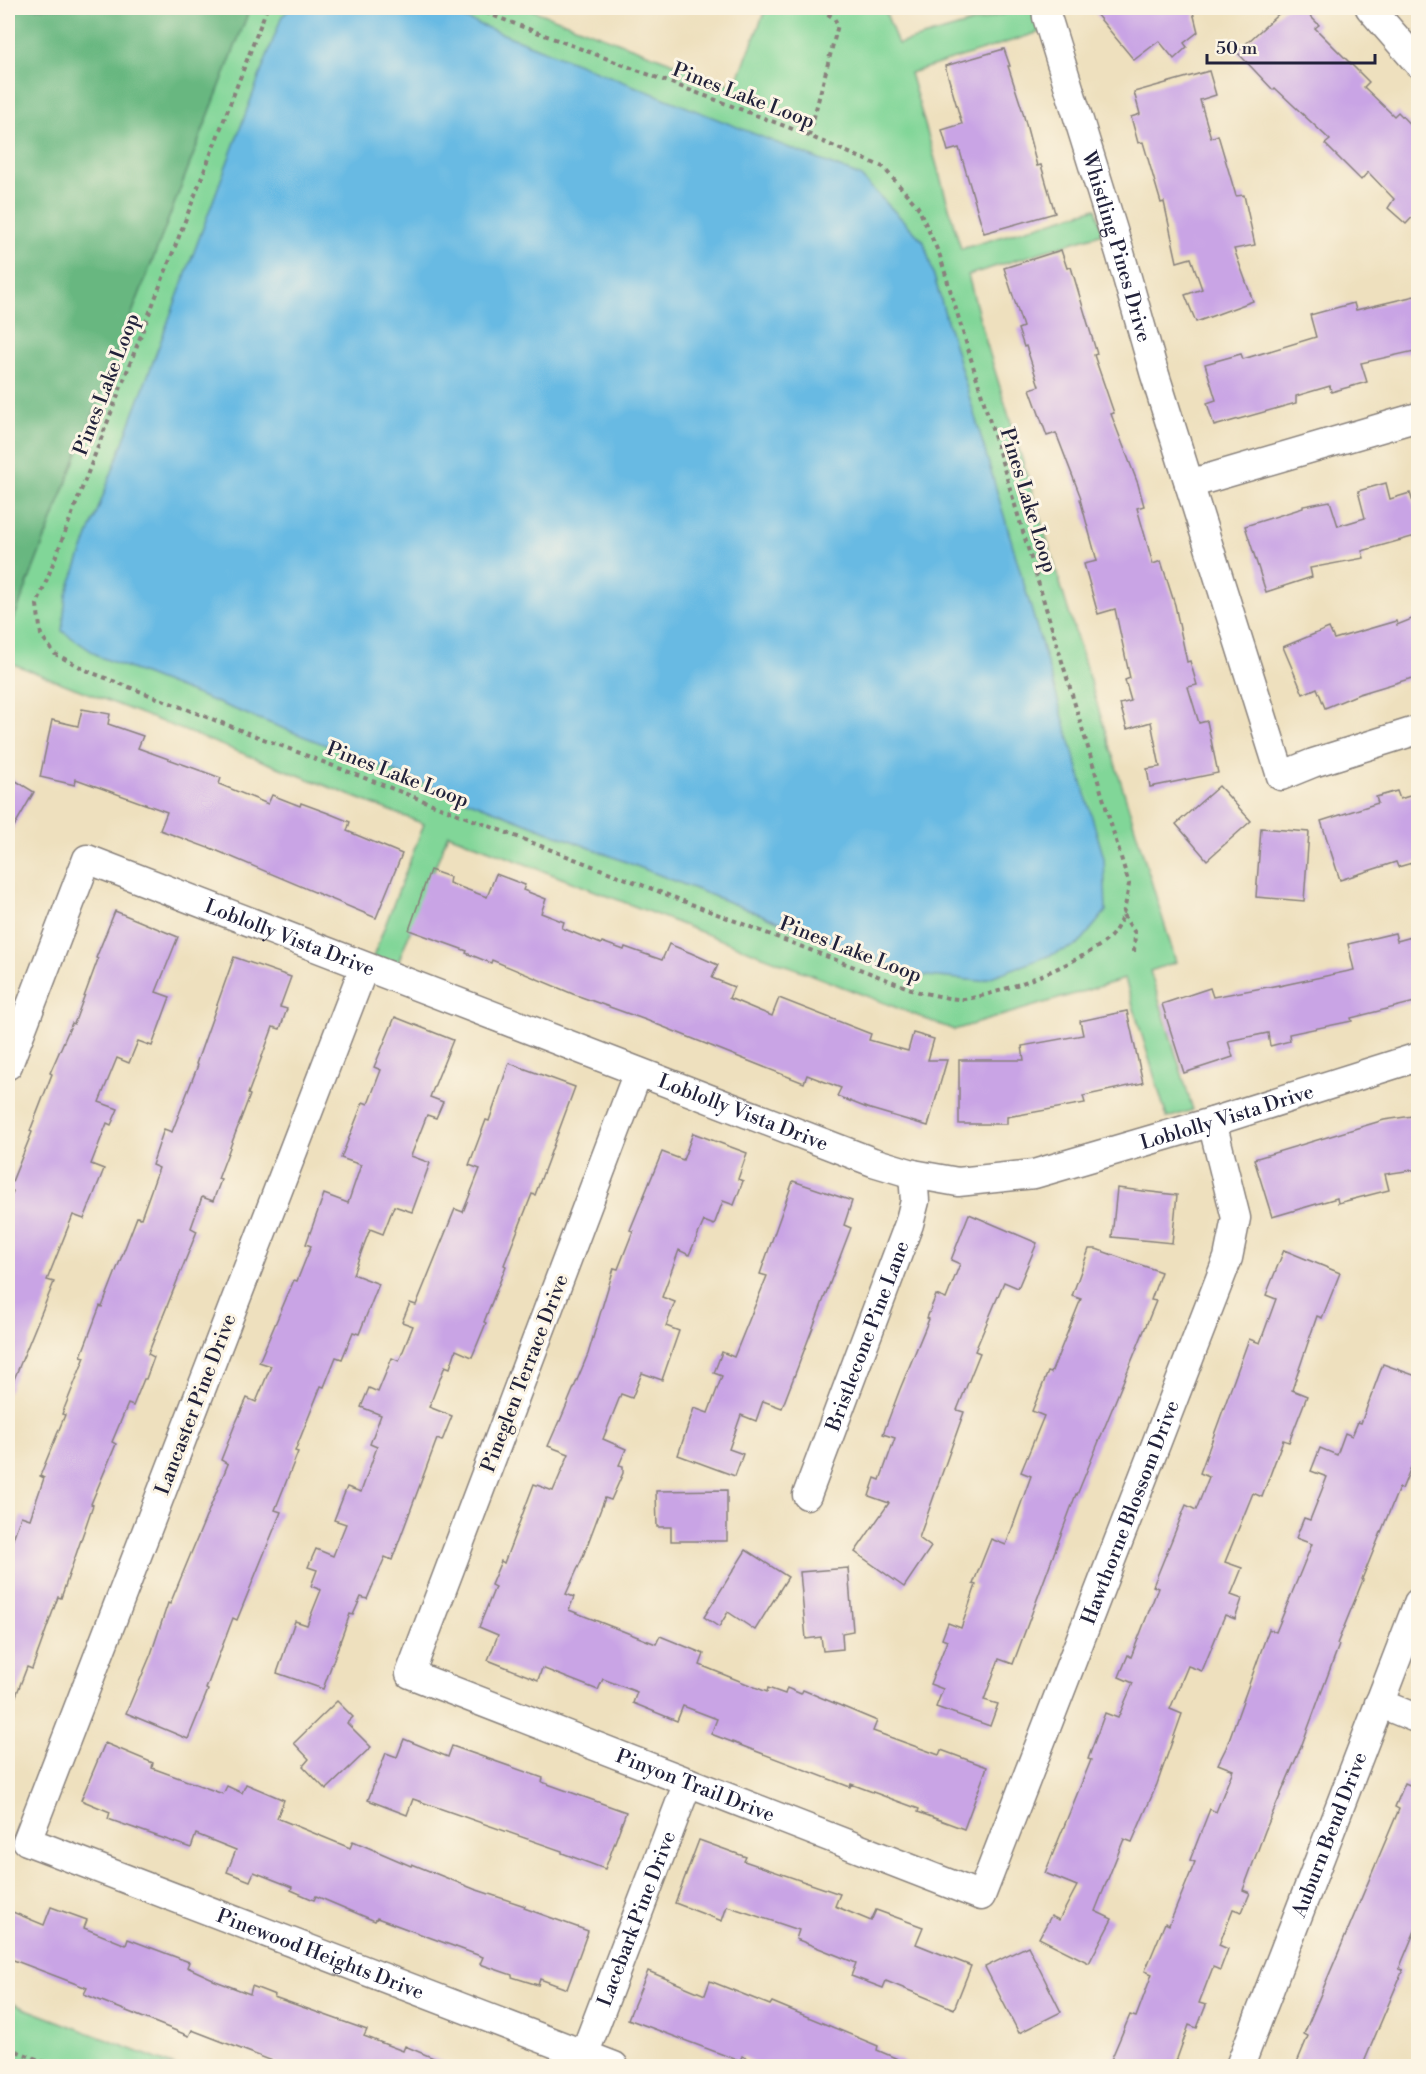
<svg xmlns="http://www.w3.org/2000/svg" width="1426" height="2074" font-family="'Libre Bodoni',serif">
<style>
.green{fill:#81d698;stroke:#527c6a;stroke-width:1.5}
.forest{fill:#68b780;stroke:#456c5e;stroke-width:1.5}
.water{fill:#67bae3;stroke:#446e8f;stroke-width:1.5}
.building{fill:#c9a4e5}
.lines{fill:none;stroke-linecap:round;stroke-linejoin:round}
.minor-casing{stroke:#88817c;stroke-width:31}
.path{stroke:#88817c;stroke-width:4;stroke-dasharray:4.5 4.5;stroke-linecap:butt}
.minor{stroke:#fff;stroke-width:28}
.labels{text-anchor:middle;stroke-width:6;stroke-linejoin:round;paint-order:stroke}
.street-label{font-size:20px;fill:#22223b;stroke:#fcf5e5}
</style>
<rect width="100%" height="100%" fill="#fcf5e5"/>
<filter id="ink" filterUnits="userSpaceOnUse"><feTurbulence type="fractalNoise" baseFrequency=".0167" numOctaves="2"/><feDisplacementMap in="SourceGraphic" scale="12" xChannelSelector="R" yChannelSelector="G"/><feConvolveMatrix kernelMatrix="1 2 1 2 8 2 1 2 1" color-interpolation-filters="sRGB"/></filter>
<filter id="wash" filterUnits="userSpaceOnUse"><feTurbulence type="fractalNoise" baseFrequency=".008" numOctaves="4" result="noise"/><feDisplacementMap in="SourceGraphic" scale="24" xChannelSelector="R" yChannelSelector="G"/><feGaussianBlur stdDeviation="1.35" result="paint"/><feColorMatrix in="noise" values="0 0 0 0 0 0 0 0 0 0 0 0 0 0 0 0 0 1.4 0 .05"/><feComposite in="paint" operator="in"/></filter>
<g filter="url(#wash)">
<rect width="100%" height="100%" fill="#eee0be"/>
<g class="green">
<path d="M250 8H527L735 86 766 8H884L898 44 1024 8H1040L1043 31 910 73 961 249 1096 208 1103 233 968 275 984 335 1176 962 1150 971 1193 1110 1167 1118 1125 979 954 1030 448 834 397 965 373 957 424 824 8 662V634Z"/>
<path d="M8 2002 175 2066H8Z"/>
</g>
<path class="forest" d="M8 8H250L8 634Z"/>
<path class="water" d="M292 8H438L860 176 924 242 1104 858 1106 911 1078 945 980 981 916 975 100 657 62 631 66 595 282 16Z"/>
<g id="blocks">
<g class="building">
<path d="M1091 8H1192L1198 32 1184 43 1187 47 1174 59 1159 41 1134 60Z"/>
<path d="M1285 8H1302L1319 25 1315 28 1369 82 1364 87 1394 116 1398 112 1419 134V210L1406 224 1388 208 1394 199 1368 172 1361 180 1325 144 1330 140 1275 88 1273 90 1237 52Z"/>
<path d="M1004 49 1010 66H1008L1022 109 1037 166 1041 165 1055 213 984 233 959 148 948 151 942 130 962 124 945 66Z"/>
<path d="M1209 71 1216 95 1200 100 1211 138 1218 135 1236 196 1244 195 1255 245 1234 249 1253 301 1196 322 1185 295 1202 289 1191 258 1177 262 1164 202 1161 203 1143 142 1138 143 1131 117 1140 114 1134 92Z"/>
<path d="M1061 250 1067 268 1071 267 1097 354 1094 355 1114 413 1111 414 1138 484 1144 506 1137 508 1153 564 1161 561 1175 605 1187 662 1190 661 1197 685 1188 687 1199 723 1207 721 1218 773 1150 787 1147 769 1160 767 1151 722 1127 729 1120 704 1131 701 1125 680 1130 678 1115 609 1098 614 1084 564 1097 561 1080 499 1081 498 1056 433 1047 436 1030 389 1039 386 1026 346 1024 347 1018 329 1023 327 1004 268Z"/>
<path d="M1419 295V350L1361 363 1367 382 1331 392 1330 386 1296 396V403L1214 426 1207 403 1216 400 1205 364 1241 354 1243 359 1316 337 1310 315 1354 303 1356 310Z"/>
<path d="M1386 483 1390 499 1410 493 1419 521V535L1362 551 1364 558 1310 568 1312 577 1266 592 1245 526 1303 508V506L1330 501 1338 526 1365 518 1358 491Z"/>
<path d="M1419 616V676L1359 694 1325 708 1317 688 1303 694 1283 647 1329 628 1334 639 1396 621 1397 625Z"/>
<path d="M82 709 110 714 108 724 143 736 138 748 221 778 219 784 268 804 272 795 300 806 301 803 328 813 350 822 347 831 402 854 376 918 208 847V848L160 830 167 812 76 779 75 785 40 777 52 720 78 726Z"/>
<path d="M8 776 34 792 8 837Z"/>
<path d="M1219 786 1251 821 1207 860 1176 824Z"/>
<path d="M1397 791 1400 799 1419 793V861L1398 867 1396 862 1340 880 1321 821 1378 803 1376 797Z"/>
<path d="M1261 828 1309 832 1304 901 1256 897Z"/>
<path d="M430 870 450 877 449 883 487 897 496 874 525 885 523 890 546 899 541 913 564 922 562 928 601 944 602 942 624 950 625 947 662 960 669 944 691 953 718 965 712 978 734 987 729 998 772 1016 779 998 871 1034 869 1040 908 1051 913 1033 934 1039 928 1060H947L928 1126 867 1108 837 1096 841 1088 807 1075 804 1083 646 1020 573 994 492 960 491 963 466 953 467 951 409 930Z"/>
<path d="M115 911 178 937 156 992 170 997 152 1046 138 1041 129 1063 117 1058 99 1102 118 1109 111 1125 107 1123 91 1164 104 1169 84 1219 73 1215 47 1280 54 1282 8 1394V1204L13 1191 9 1189 32 1132 30 1131 52 1074 50 1073 72 1023 74 1024 98 959 96 958Z"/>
<path d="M1395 933 1397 941 1419 935V1001L1351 1018 1352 1021 1289 1034 1290 1041 1270 1046 1268 1033 1228 1041 1233 1057 1184 1073 1162 1004 1210 988 1213 997 1279 985V986L1354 970 1348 944Z"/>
<path d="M234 957 291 977 280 1007 287 1009 280 1029 273 1027 248 1094 250 1095 218 1179 221 1180 213 1201 202 1197 191 1228 197 1231 148 1354 154 1357 146 1379H144L133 1406 128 1404 112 1442 116 1444 91 1504 93 1505 61 1598 58 1597 32 1669 27 1667 9 1714H8V1553L21 1516 30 1519 44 1478 40 1476 65 1415 62 1414 85 1357 81 1356 100 1306 102 1307 137 1217 141 1218 159 1168 152 1165 164 1129 172 1132 198 1065 196 1064Z"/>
<path d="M1127 1011 1143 1083 1083 1096 1085 1103 1007 1117V1124H959V1060H1024L1022 1046 1083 1035 1080 1021Z"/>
<path d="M395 1017 453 1040 430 1097 443 1102 436 1118 427 1115 411 1156 430 1163 412 1212 394 1206 383 1234 370 1229 353 1274 379 1284 359 1334 353 1332 342 1359 336 1357 324 1387 321 1386 295 1451 298 1452 275 1510 281 1512 237 1620 233 1618 206 1689 208 1690 188 1739 126 1713 151 1654 168 1603 170 1604 228 1464 221 1460 234 1427 247 1398 256 1402 271 1366 259 1362 294 1280 297 1281 311 1246 306 1244 324 1194 348 1203 361 1165 341 1158 363 1102 368 1104 381 1070 374 1067Z"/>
<path d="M509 1063 575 1087 535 1195 532 1194 504 1265 506 1266 484 1322 486 1323 472 1357 456 1350 450 1368 445 1366 429 1407 452 1416 442 1441 437 1439 392 1560 385 1557 367 1599 361 1597 353 1615 350 1614 323 1689 277 1673 295 1621 307 1625 321 1590 311 1586 317 1570 308 1567 316 1549 333 1556 346 1524 334 1520 347 1487 361 1492 377 1447 370 1444 381 1415 361 1407 369 1388 378 1392 392 1358 399 1361 413 1326 402 1322 410 1303 416 1305 455 1209 463 1212 480 1169 469 1165 486 1120 489 1121Z"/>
<path d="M1419 1115V1169L1385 1174 1389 1190 1338 1203 1337 1198 1272 1217 1254 1159 1384 1120Z"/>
<path d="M693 1133 747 1153 738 1179 743 1181 734 1205 723 1201 714 1225 704 1221 689 1255 679 1250 662 1297 675 1302 666 1326 679 1331 662 1380 642 1373 632 1398 621 1394 603 1439 626 1449 619 1465 623 1466V1473L611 1500 605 1498 582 1559 566 1594 574 1597 569 1610 656 1644 660 1636 704 1654 700 1665 767 1692 768 1688 785 1694 787 1688 801 1694 803 1690 877 1721 873 1731 939 1755 941 1750 987 1767 964 1829 918 1812 919 1809 851 1784 850 1787 711 1734 717 1719 683 1706 677 1721 633 1703 637 1692 603 1679 598 1690 542 1668 538 1680 488 1660 498 1635 479 1627 495 1587 491 1585 501 1561 504 1563 534 1484 553 1491 569 1454 548 1446 559 1421H560L588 1354 614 1268 618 1269 633 1231 630 1230 662 1152 683 1160Z"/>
<path d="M793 1181 852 1201 844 1225 851 1228 782 1408 763 1401 756 1421 741 1415 729 1449 743 1454 735 1476 678 1455 694 1408 708 1413 722 1376 714 1373 722 1352 734 1357 767 1276 760 1274Z"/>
<path d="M1117 1188 1177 1195 1172 1243 1112 1237Z"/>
<path d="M969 1214 1037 1243 1018 1288 1004 1282 975 1351 980 1353 957 1410 964 1412 919 1538 931 1547 904 1587 855 1552 889 1503 869 1496 875 1478 880 1480 895 1438 883 1434 900 1389 929 1319 927 1318 936 1295 946 1299 960 1264 951 1260Z"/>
<path d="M1089 1249H1096L1161 1272 1151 1300 1156 1301 1077 1495 1076 1494 1013 1664 999 1659 984 1700 998 1704 990 1726 936 1707 943 1689 930 1684 947 1641 942 1639 948 1623 961 1628 976 1585 973 1584 991 1539 1006 1545 1031 1476 1021 1472 1044 1416 1032 1411 1048 1372 1051 1373 1081 1299 1072 1296Z"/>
<path d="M1284 1250 1340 1273 1322 1318 1317 1316 1292 1390 1307 1396 1289 1442 1283 1440 1262 1497 1253 1493 1225 1562 1242 1568 1231 1595 1242 1599 1235 1619 1225 1615 1202 1671 1188 1666 1170 1709 1182 1714 1157 1784 1132 1842 1124 1839 1095 1911 1112 1919 1089 1963 1039 1938 1051 1916 1059 1920 1077 1886 1045 1873 1091 1760 1088 1759 1105 1713 1118 1718 1133 1683 1119 1677 1128 1655 1131 1657 1158 1588 1153 1586 1186 1505 1196 1510 1209 1477 1200 1473 1249 1339 1260 1343 1276 1299 1266 1295Z"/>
<path d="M1383 1364 1419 1377V1448L1402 1489 1399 1488 1362 1579 1363 1580 1337 1644 1339 1645 1301 1747 1265 1831 1243 1890 1250 1893 1242 1912 1233 1909 1219 1945 1228 1949 1220 1970 1213 1967 1199 2003 1206 2005 1197 2028 1189 2025 1174 2067H1108L1130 2015 1136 2017 1152 1974 1145 1971 1165 1923 1169 1925 1195 1862 1190 1860 1210 1809 1216 1812 1233 1770 1218 1764 1226 1748 1269 1629 1276 1632 1312 1544 1296 1538 1304 1518 1310 1520 1327 1477 1311 1471 1320 1448 1337 1455 1345 1433 1352 1436 1358 1422 1361 1423Z"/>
<path d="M727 1490V1541H671V1527H657L656 1491Z"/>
<path d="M746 1550 788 1577 755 1630 728 1612 719 1627 704 1617Z"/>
<path d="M848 1568 853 1631 842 1633 843 1649 823 1651 821 1637 806 1639 800 1572Z"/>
<path d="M337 1701 353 1717 347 1723 371 1747 326 1790 303 1766 309 1759 294 1743Z"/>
<path d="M404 1739 448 1757 452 1746 543 1778 542 1782 626 1812 605 1869 562 1853V1851L413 1799 407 1815 368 1800 386 1753 397 1757Z"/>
<path d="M105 1743 153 1763 152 1768 223 1794 227 1786 242 1793 246 1784 284 1800 277 1818 350 1848 353 1841 411 1866 412 1864 474 1889 525 1906 524 1908 588 1931 567 1989 540 1979 538 1985 512 1977V1975L480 1964 483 1957 377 1918 375 1921 316 1896 314 1900 291 1890 292 1887 254 1872 250 1881 227 1872 236 1850 196 1834 191 1848 108 1819 110 1812 81 1800Z"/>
<path d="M1405 1783 1419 1789V1921L1399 1969 1403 1970 1362 2067H1295L1308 2036 1304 2034 1399 1809 1395 1807Z"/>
<path d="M699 1840 746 1857 744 1861 840 1894 835 1906 871 1921 876 1910 923 1927 916 1944 971 1966 954 2009 886 1981 883 1988 851 1976 856 1963 796 1939 799 1930 727 1906 722 1921 675 1903Z"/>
<path d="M51 1907 87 1920 84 1928 126 1945 128 1939 189 1962 187 1967 213 1979V1980L250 1994 252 1986 275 1995 274 1997 367 2030 364 2036 403 2051 405 2046 455 2067H288L192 2030 189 2036 84 1994 87 1988 8 1958V1910L44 1925Z"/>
<path d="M1028 1946 1061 2012 1019 2033 985 1967Z"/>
<path d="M648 1971 705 1995 710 1981 770 2005 772 2002 878 2046 877 2050 916 2067H766L742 2056 740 2061 628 2019Z"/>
</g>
</g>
</g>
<g filter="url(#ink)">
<use href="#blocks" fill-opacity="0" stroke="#88817c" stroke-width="1.5"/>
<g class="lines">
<g class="minor-casing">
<g id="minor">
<path id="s1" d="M1046 8 1047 17 1120 253 1154 372 1281 776 1313 763 1418 730"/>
<path d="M1370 8 1418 63"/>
<path d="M1189 484 1418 417"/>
<path id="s2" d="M364 967 27 1841 614 2066"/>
<path id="s3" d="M8 1065 87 859 873 1162 913 1174 958 1182 1034 1174 1212 1122 1418 1057"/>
<path id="s4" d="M638 1072 410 1674 981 1896 1228 1258 1236 1218 1212 1122"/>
<path id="s5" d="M807 1495 909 1224 915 1201 913 1174"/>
<path d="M1379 1703 1418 1719"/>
<path id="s6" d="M584 2055 688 1782"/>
<path id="s7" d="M1240 2066 1418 1603"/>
</g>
</g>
<g class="path">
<path d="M267 8 37 605 41 635 55 654 90 672 919 992C932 994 947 999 960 999 989 1000 1086 960 1108 939 1123 925 1126 903 1129 884L940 256 918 207 883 167 790 128 473 8"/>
<path d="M809 136 838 25 834 18 819 8"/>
<path d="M1123 915 1135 933 1134 952"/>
<path d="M8 2048 55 2066"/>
</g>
<use href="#minor" class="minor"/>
</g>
</g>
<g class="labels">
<g class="street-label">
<text transform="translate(744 95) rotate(21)" y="7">Pines Lake Loop</text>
<text dy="7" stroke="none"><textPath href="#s1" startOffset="249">Whistling Pines Drive</textPath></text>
<text transform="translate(106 384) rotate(-69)" y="7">Pines Lake Loop</text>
<text transform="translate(1029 500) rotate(73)" y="7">Pines Lake Loop</text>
<text transform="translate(398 774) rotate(21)" y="7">Pines Lake Loop</text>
<text dy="7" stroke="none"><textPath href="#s3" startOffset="438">Loblolly Vista Drive</textPath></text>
<text transform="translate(851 949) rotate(21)" y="7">Pines Lake Loop</text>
<text dy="7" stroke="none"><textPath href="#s3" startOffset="924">Loblolly Vista Drive</textPath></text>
<text dy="7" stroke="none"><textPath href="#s3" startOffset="1428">Loblolly Vista Drive</textPath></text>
<text dy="7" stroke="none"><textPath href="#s5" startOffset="170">Bristlecone Pine Lane</textPath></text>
<text transform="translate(524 1373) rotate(-69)" y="7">Pineglen Terrace Drive</text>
<text transform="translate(195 1404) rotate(-69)" y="7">Lancaster Pine Drive</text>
<text dy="7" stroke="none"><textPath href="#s4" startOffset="1668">Hawthorne Blossom Drive</textPath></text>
<text dy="7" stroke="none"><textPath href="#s4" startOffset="950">Pinyon Trail Drive</textPath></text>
<text dy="7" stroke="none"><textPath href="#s7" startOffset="248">Auburn Bend Drive</textPath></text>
<text dy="7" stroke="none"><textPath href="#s6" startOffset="146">Lacebark Pine Drive</textPath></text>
<text dy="7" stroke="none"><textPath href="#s2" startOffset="1251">Pinewood Heights Drive</textPath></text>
</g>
</g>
<rect width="1426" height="2074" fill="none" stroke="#fcf5e5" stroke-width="30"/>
<path d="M1207 54v9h168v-9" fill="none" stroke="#22223b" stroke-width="3"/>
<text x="1216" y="54" font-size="18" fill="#22223b" stroke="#fcf5e5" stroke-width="4.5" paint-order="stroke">50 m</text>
</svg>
